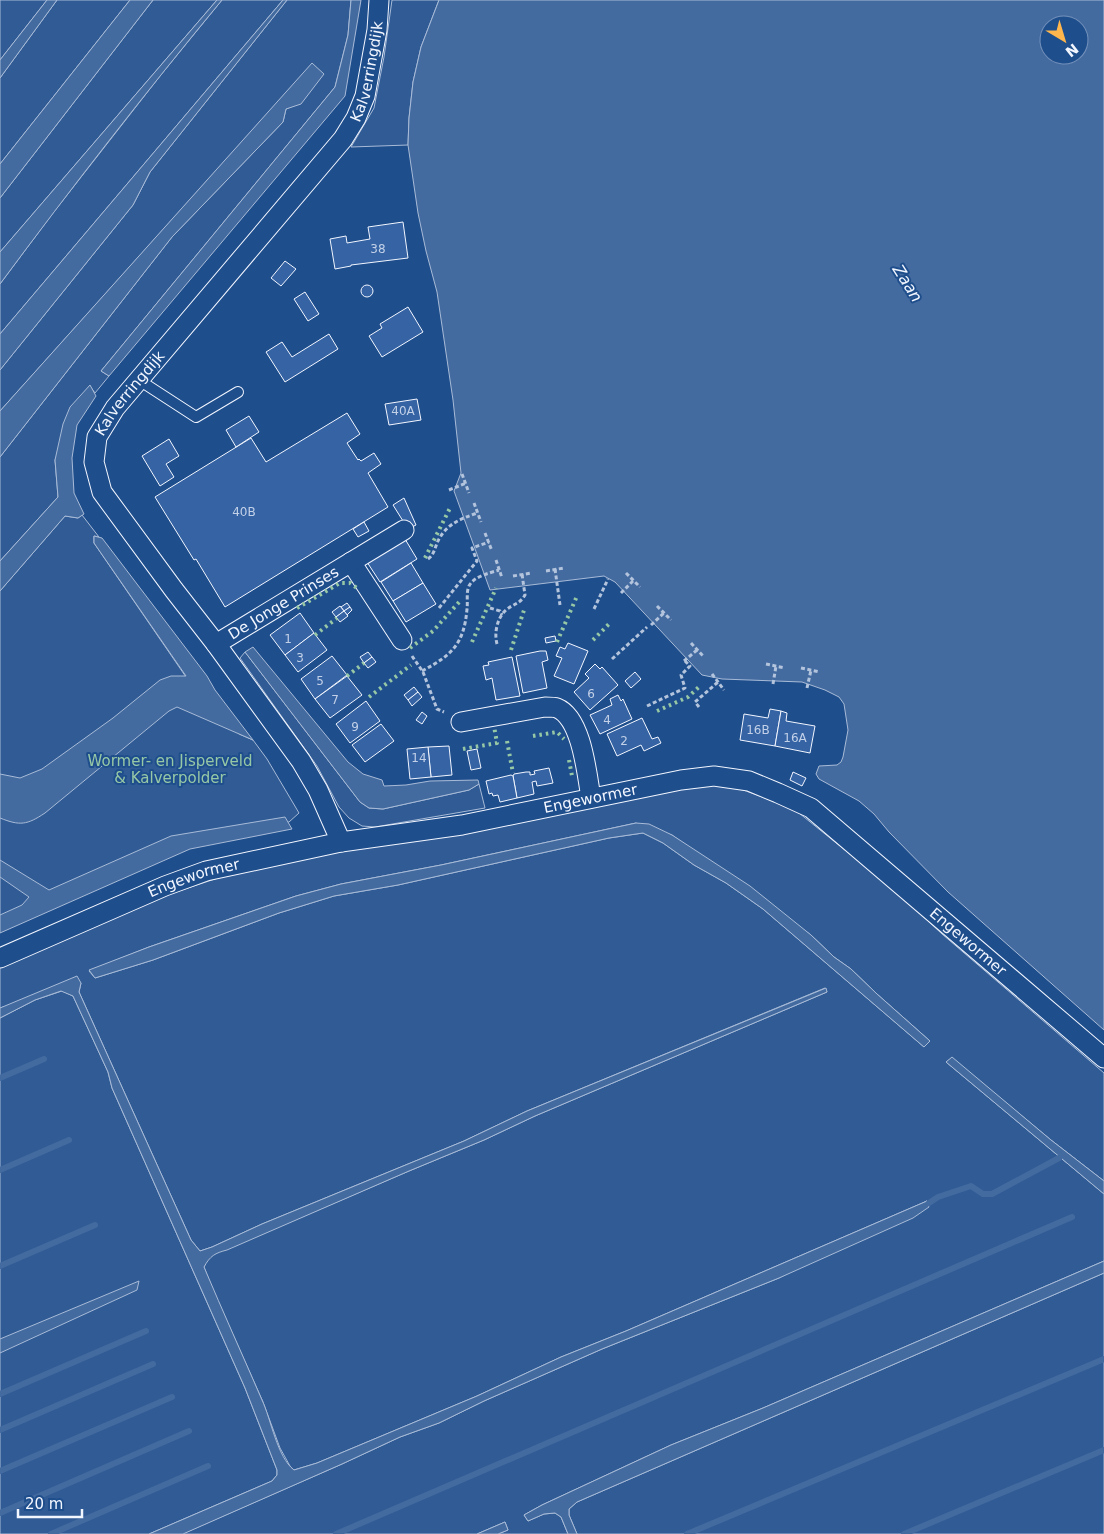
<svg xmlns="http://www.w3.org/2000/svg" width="1104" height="1534" font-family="'DejaVu Sans',sans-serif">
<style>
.built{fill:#305b95;stroke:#a8bbd7;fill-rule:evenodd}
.water{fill:#446ba0;stroke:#a8bbd7;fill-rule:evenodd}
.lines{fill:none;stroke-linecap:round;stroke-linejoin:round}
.stream{stroke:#446ba0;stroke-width:6}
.building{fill:#3563a3;stroke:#f2f6ff}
.service-casing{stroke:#f2f6ff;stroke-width:12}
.minor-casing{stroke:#f2f6ff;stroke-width:21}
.path{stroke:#b3c4dc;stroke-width:3;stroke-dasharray:4 2.5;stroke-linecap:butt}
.service{stroke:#1f4e8c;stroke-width:10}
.minor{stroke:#1f4e8c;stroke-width:19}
.hedge{stroke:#97c8a6;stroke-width:4;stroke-dasharray:2.5 4;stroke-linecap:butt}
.labels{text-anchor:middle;stroke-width:4;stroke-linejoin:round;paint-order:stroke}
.number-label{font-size:12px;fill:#c3d1e8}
.street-label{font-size:15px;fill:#f2f6ff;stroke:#1f4e8c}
.park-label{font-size:15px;fill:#97c8a6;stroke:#1f4e8c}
.water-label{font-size:16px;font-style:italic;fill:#f2f6ff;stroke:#1f4e8c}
</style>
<rect width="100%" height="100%" fill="#1f4e8c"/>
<g class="built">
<path d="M0 0H47L0 60Z"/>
<path d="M57 0H130L0 164V78Z"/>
<path d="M153 0H217L0 252V198Z"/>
<path d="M222 0H283L0 334V284L53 213 160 76Z"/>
<path d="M287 0H351L348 35 335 87 101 371 109 376 95 393 90 386 55 460 58 497 0 561V457L172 237 283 122 286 109 301 103 323 74 312 64 0 411V370L133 205 150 172Z"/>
<path d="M392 0H439L421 47 413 82 409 118 408 145 351 147 374 108 384 57Z"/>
<path d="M82 515 99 537 94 536V543L186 677 239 734 253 740 267 759 299 813 289 822 245 829 188 844 0 923V591L65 516 78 518Z"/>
<path d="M245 652 360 802 369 808 383 809 469 790 479 784 485 808 375 827 362 826 349 818 339 807 317 766 240 658Z"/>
<path d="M714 785 738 788 794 809 897 892 942 934 1104 1073V1181L1051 1140 952 1058 946 1062 1104 1194V1261L763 1408 671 1445 542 1505 524 1515 528 1521 544 1514 555 1513 561 1517 568 1534H498L508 1530 505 1522 477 1534H182L342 1464 400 1437 439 1423 484 1401 602 1349 779 1278 927 1201 626 1331 561 1357 477 1396 317 1463 294 1470 290 1466 280 1448 263 1402 213 1290 204 1267 208 1258 216 1253 227 1249 409 1171 484 1140 535 1116 827 992 825 988 527 1111 464 1141 262 1224 212 1247 200 1251 191 1240 79 992 81 983 0 1008V966L161 897 227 875 269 864 686 787ZM636 823 672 835 811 935 834 957 851 969 877 994 930 1041 924 1047 763 909 726 883 694 865 663 843 643 833 609 838 398 885 334 896 279 913 153 960 95 978 89 971 149 947 296 896 341 884 441 865Z"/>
<path d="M62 991 73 996 108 1072 112 1088 245 1388 277 1470V1475L272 1481 149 1534H0V1018L35 1000Z"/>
<path d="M1104 1273V1534H577L569 1515V1509L577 1502Z"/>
</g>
<g class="water">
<path d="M47 0H57L0 78V60Z"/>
<path d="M130 0H153L0 198V164Z"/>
<path d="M217 0H222C145 93 72 187 0 284V252Z"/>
<path d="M283 0H287L150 172 133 205 0 370V334Z"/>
<path d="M351 0H361L345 96 109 376 101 371 335 87 348 35Z"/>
<path d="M439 0H1104V1030L948 892 889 832 874 814 859 801 819 779 816 774 819 766 837 765 841 762 843 757 848 730 844 704 839 697 825 690 802 682 722 679 702 675 615 582 604 576 490 590 454 491 461 473 453 400 437 292 426 251 418 213 408 145 409 118 413 82 421 47ZM1049 25H1079V55H1049Z"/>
<path d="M312 63 324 74 301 104 286 109 283 122 172 237 0 457V411Z"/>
<path d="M90 385 96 396 77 425 72 458 74 493 84 514 78 518 65 516 0 591V561L58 497 55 460 63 424 70 407Z"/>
<path d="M94 536 102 538 207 676 215 690 253 740 177 707 169 711 45 813C27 825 20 826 0 818V774L20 778 42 769 113 718 160 680 171 676H186L94 543Z"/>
<path d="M253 647 348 762 363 774 382 780 384 786 406 785 430 781 478 780 479 784 469 790 383 809 369 808 360 802 245 652Z"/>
<path d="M285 817 292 829 190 849 0 933V915L22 905 29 897 0 877V860L49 890 171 836Z"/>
<path d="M636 823 649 824 672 835 750 886 811 935 834 957 851 969 877 994 930 1041 924 1047 763 909 726 883 694 865 663 843 643 833 609 838 398 885 334 896 279 913 153 960 95 978 89 970 149 947 296 896 341 884 441 865Z"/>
<path d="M77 976 81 983 79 992 191 1240 200 1251 212 1247 262 1224 464 1141 527 1111 826 988 827 992 535 1116 484 1140 409 1171 227 1250C215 1253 210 1256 204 1267 223 1312 243 1356 262 1400 271 1419 277 1457 294 1470L317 1463 477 1396 561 1357 626 1331 927 1201 929 1207 913 1218 779 1278 602 1349 484 1401 439 1423 400 1437 342 1464 183 1534H149L272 1481 277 1475V1470L245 1388 112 1088 108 1072 73 996 61 991 35 1000 0 1018V1008Z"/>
<path d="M952 1057 1051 1140 1104 1181V1194L946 1062Z"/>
<path d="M1104 1261V1273L577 1502 569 1509V1515L577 1534H568L561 1517 555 1513 544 1514 528 1521 524 1515 542 1505 671 1445 763 1408Z"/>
<path d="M139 1281 137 1290 0 1353V1339Z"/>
<path d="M505 1522 508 1530 498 1534H477Z"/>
</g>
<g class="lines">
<g class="stream">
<path d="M0 1078 44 1059"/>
<path d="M0 1170 69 1140"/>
<path d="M929 1203 938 1197 971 1186 983 1194H992L1059 1158"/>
<path d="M0 1266 95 1225"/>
<path d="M0 1394 146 1331"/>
<path d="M0 1430 153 1364"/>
<path d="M0 1471 172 1397"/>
<path d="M0 1513 189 1431"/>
<path d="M51 1534 208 1466"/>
<path d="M336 1534 1072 1217"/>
<path d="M687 1534 1104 1359"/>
<path d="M904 1534 1104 1450"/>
</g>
</g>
<g class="building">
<path d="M403 222 408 258 351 265V266L335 269 330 239 346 236 347 243 370 239 368 227Z"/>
<path d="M285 261 296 269 281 286 271 278Z"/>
<circle cx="367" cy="291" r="6"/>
<path d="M305 292 319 314 308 321 294 299Z"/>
<path d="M408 307 423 332 382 357 369 336 382 328 380 324Z"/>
<path d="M329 334 338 349 285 382 266 352 282 342 292 357Z"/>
<path d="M417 399 421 420 389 425 385 404Z"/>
<path d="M347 413 360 434 347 443 358 460 359 459 361 461 374 453 381 464 368 473 388 507 225 607 196 559 194 560 155 497 251 438 266 462Z"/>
<path d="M249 416 259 432 236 447 226 430Z"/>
<path d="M169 439 179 456 166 464 174 477 160 486 142 456Z"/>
<path d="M404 498 416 525 408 529 393 505Z"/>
<path d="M364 522 369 531 358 537 353 529Z"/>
<path d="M405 539 417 559 380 582 367 562Z"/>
<path d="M411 563 423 583 393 601 381 582Z"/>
<path d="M423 583 436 604 406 622 393 601Z"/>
<path d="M347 603 350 607 344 611 341 607Z"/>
<path d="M340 606 344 611 336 617 332 612Z"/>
<path d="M350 607 352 610 347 615 344 611Z"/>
<path d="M344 611 348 616 340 622 336 617Z"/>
<path d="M300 613 314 633 285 655 270 635Z"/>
<path d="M314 633 327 650 298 672 285 655Z"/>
<path d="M555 636 556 641 546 643 545 638Z"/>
<path d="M568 643 588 651 574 684 554 676 562 658 556 656 560 647 565 649Z"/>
<path d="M540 651H546L548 660 542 662 547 688 523 693 516 656Z"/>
<path d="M368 652 372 657 364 663 360 657Z"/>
<path d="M332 656 347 675 315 699 301 679Z"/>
<path d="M372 657 376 662 368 668 364 663Z"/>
<path d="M512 657 520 696 496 700 492 678 486 680 483 666 489 665 488 662Z"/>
<path d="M595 664 600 669 602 667 618 685 590 710 574 692 589 678 585 674Z"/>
<path d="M635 672 641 679 631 688 625 681Z"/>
<path d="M347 676 362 695 330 718 315 699Z"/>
<path d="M414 687 418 692 408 700 404 695Z"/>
<path d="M418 692 422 697 412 706 408 700Z"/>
<path d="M618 695 621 701 623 699 632 719 600 734 590 715 612 705 610 699Z"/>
<path d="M366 701 380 721 350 743 336 724Z"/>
<path d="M770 709 781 711 775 746 740 740 744 714 768 718Z"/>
<path d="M781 711 787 713 786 721 815 726 810 753 775 746Z"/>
<path d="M422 712 427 716 422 724 416 720Z"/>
<path d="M642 718 652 739 658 737 661 743 644 751 641 745 617 756 607 734Z"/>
<path d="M381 724 394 741 365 762 352 745Z"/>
<path d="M449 746 452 775 431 777 428 747Z"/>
<path d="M428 747 431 777 410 779 407 749Z"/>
<path d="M477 749 481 768 471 770 467 751Z"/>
<path d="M549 768 553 783 537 786 536 781 532 782 534 794 517 798 513 776 514 774 526 772H530V775L535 774 534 771Z"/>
<path d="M793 772 806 778 802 786 790 780Z"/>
<path d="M511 775 513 776 517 798 500 802 498 795 493 796 492 793 489 794 486 781Z"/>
</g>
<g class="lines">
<g class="service-casing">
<path id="service" d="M139 380 196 417 238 392"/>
</g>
<g class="minor-casing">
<g id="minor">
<path d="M351 562 402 640"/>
<path id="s1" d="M216 644 404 530"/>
<path d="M461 722 545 707C549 707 554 707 557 708 582 718 587 775 591 798"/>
<path id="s2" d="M341 842 318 790 301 761 216 644 174 590 102 492 94 462 97 437 115 408 343 139 356 118 365 96 377 30 379 0"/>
<path id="s3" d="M0 958 165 886 206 871 341 842 462 825 681 780 714 776 749 781 778 793 811 808 1104 1058"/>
</g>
</g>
<g class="path">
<path d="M462 474 469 493"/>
<path d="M449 490 466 483"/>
<path d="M474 503 481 522"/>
<path d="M485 533 492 551"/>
<path d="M428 559C435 554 435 546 439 539 448 523 461 519 477 513"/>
<path d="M496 560 502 578"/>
<path d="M555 569 560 605"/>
<path d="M546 571 564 568"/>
<path d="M626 573 640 587"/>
<path d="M513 576 532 573"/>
<path d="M621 593 633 581"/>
<path d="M657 606 671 620"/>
<path d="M439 608 477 561 472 548 489 542"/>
<path d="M490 608 500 611 502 615"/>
<path d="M594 609 608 579"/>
<path d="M651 625 664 613"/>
<path d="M691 643 704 657"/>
<path d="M497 644C494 633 497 618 506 610 513 604 520 604 525 595L522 574"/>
<path d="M412 656 423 672 437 709 444 712"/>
<path d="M612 659 647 627"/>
<path d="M684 661 697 650"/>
<path d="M766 664 785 668"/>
<path d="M801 668 820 672"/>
<path d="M422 671C452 655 464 644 467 609 468 602 466 592 469 586 474 576 490 573 499 570"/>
<path d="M712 674 724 690"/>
<path d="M773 684 776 666"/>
<path d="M807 688 811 670"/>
<path d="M647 706 685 688 681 675 690 666 685 661"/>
<path d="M699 707 695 702 718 682"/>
</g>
<use href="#service" class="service"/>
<use href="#minor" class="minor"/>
<g class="hedge">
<path d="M425 558 450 508"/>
<path d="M297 608 340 583H350L357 588"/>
<path d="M315 635 337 618"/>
<path d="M593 640 610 623"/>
<path d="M472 642 496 588"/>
<path d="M557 642 577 596"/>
<path d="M410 648 433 631 461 600"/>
<path d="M511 650 525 607"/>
<path d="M347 676 364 663"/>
<path d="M369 697 411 665"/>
<path d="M657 711 688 697 700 686"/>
<path d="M533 736 557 732 564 739"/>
<path d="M507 741 513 773"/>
<path d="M463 749 497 743 494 726"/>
<path d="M569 760 572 776"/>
</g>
</g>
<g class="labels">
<g class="number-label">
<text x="378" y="253">38</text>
<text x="403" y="415">40A</text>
<text x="244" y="516">40B</text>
<text x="288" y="643">1</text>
<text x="300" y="662">3</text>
<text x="320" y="685">5</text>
<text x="591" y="698">6</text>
<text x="335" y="704">7</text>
<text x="607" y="724">4</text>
<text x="355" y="731">9</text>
<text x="758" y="734">16B</text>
<text x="795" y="742">16A</text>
<text x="624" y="745">2</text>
<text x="419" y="762">14</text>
</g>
<g class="street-label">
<text dy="5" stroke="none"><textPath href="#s2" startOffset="941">Kalverringdijk</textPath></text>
<text dy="5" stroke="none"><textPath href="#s2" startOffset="536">Kalverringdijk</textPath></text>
<text dy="5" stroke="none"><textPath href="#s1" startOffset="79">De Jonge Prinses</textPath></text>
<text dy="5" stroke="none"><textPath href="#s3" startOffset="615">Engewormer</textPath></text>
<text dy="5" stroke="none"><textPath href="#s3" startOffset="210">Engewormer</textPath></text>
<text dy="5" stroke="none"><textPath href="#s3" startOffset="1050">Engewormer</textPath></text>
</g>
<g class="park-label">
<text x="170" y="766">Wormer- en Jisperveld<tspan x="170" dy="17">&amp; Kalverpolder</tspan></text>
</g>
<g class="water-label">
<text transform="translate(908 283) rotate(58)" y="6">Zaan</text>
</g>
</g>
<g transform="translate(1064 40) rotate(142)"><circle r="24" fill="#1f4e8c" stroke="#7391ba"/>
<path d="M0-4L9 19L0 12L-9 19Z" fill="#ffb74d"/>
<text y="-8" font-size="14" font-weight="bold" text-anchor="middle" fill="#f2f6ff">N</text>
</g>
<path d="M18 1509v8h64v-8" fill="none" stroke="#f2f6ff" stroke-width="2.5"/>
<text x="25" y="1509" font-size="15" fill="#f2f6ff" stroke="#1f4e8c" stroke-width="4" paint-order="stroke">20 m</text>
</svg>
